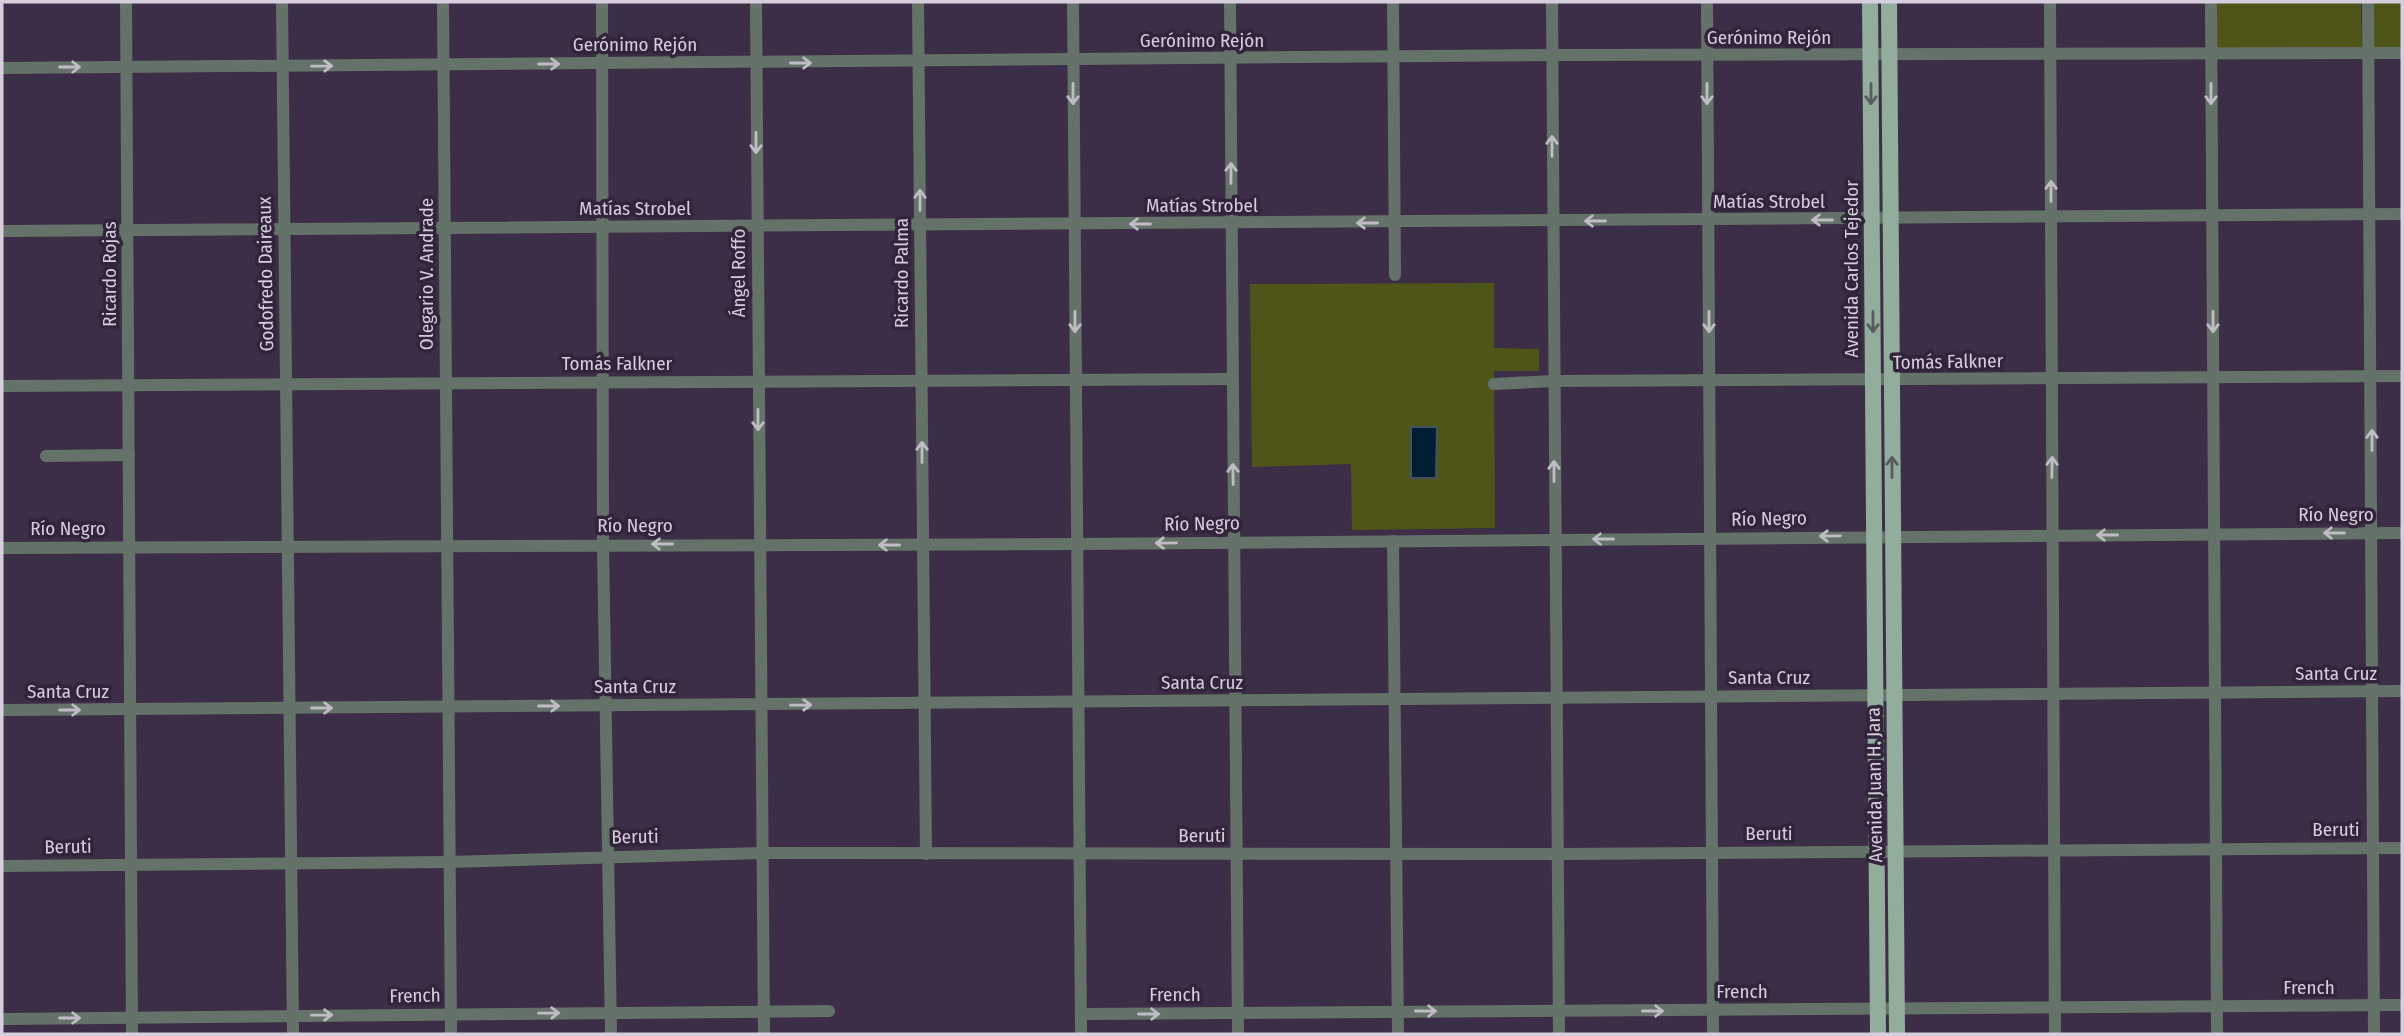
<svg xmlns="http://www.w3.org/2000/svg" width="2404" height="1036" font-family="'Fira Sans Condensed',sans-serif">
<style>
.green{fill:#4f5519}
.water{fill:#021e32;stroke:#425365;stroke-width:2}
.lines{fill:none;stroke-linecap:round;stroke-linejoin:round}
.minor{stroke:#657269;stroke-width:12}
.major{stroke:#93ad9c;stroke-width:16}
.oneway{stroke:#bfbcc6}
.oneway2{stroke:#585b62}
.labels{text-anchor:middle;stroke-width:7;stroke-linejoin:round;paint-order:stroke}
.street-label{font-size:19px;fill:#d6cedd;stroke:#31243b}
</style>
<rect width="100%" height="100%" fill="#3c2e46"/>
<g class="green">
<path d="M2216 2H2361L2362 47 2216 49Z"/>
<path d="M2373 2H2402V48L2373 49Z"/>
<path d="M1494 283V348L1539 349V371H1494L1495 528 1352 530 1351 464 1252 467 1250 284Z"/>
</g>
<path class="water" d="M1411 427H1437L1436 478H1411Z"/>
<g class="lines">
<g class="minor">
<path d="M126 2 132 1034"/>
<path d="M282 2 293 1034"/>
<path d="M443 2 451 1034"/>
<path d="M602 2 603 544 611 1034"/>
<path d="M756 2 764 1034"/>
<path d="M918 2 926 854"/>
<path d="M1073 2 1081 1034"/>
<path d="M1230 2 1238 1034"/>
<path d="M1393 2 1395 275"/>
<path d="M1552 2 1559 1034"/>
<path d="M1707 2 1713 1034"/>
<path d="M2050 2 2055 1034"/>
<path d="M2211 2 2217 1034"/>
<path d="M2368 2 2374 1034"/>
<path d="M2 68 1552 55 2402 53"/>
<path d="M2 231 2402 214"/>
<path d="M1494 384 1553 381 2402 376"/>
<path d="M2 386 1232 379"/>
<path d="M46 456 129 455"/>
<path d="M1393 541 1398 1034"/>
<path d="M2 548 1077 544 2402 533"/>
<path d="M2 710 2402 691"/>
<path d="M2 866 449 862 762 853 1557 854 2402 848"/>
<path d="M1081 1014 2402 1005"/>
<path d="M2 1019 829 1011"/>
</g>
<g class="major">
<path d="M1870 2 1878 1034"/>
<path d="M1889 2 1897 1034"/>
</g>
</g>
<defs><path id="oneway-shaft" d="M-6 0H5M1.5-3L5.5 0L1.5 3" fill="none" stroke-width="1.6" stroke-linecap="round" stroke-linejoin="round" transform="scale(1.75)"/></defs>
<g class="oneway">
<use href="#oneway-shaft" transform="translate(801 63)"/>
<use href="#oneway-shaft" transform="translate(549 64)"/>
<use href="#oneway-shaft" transform="translate(322 66) rotate(-1)"/>
<use href="#oneway-shaft" transform="translate(70 67)"/>
<use href="#oneway-shaft" transform="translate(1073 94) rotate(90)"/>
<use href="#oneway-shaft" transform="translate(1707 94) rotate(90)"/>
<use href="#oneway-shaft" transform="translate(2211 94) rotate(90)"/>
<use href="#oneway-shaft" transform="translate(756 143) rotate(90)"/>
<use href="#oneway-shaft" transform="translate(1552 146) rotate(-90)"/>
<use href="#oneway-shaft" transform="translate(1231 173) rotate(-90)"/>
<use href="#oneway-shaft" transform="translate(2051 191) rotate(-90)"/>
<use href="#oneway-shaft" transform="translate(920 200) rotate(-90)"/>
<use href="#oneway-shaft" transform="translate(1822 220) rotate(180)"/>
<use href="#oneway-shaft" transform="translate(1595 221) rotate(180)"/>
<use href="#oneway-shaft" transform="translate(1367 223) rotate(180)"/>
<use href="#oneway-shaft" transform="translate(1140 224) rotate(180)"/>
<use href="#oneway-shaft" transform="translate(1075 322) rotate(90)"/>
<use href="#oneway-shaft" transform="translate(1709 322) rotate(90)"/>
<use href="#oneway-shaft" transform="translate(2213 322) rotate(90)"/>
<use href="#oneway-shaft" transform="translate(758 420) rotate(90)"/>
<use href="#oneway-shaft" transform="translate(2372 440) rotate(-90)"/>
<use href="#oneway-shaft" transform="translate(922 452) rotate(-90)"/>
<use href="#oneway-shaft" transform="translate(2052 467) rotate(-89)"/>
<use href="#oneway-shaft" transform="translate(1554 471) rotate(-90)"/>
<use href="#oneway-shaft" transform="translate(1233 474) rotate(-91)"/>
<use href="#oneway-shaft" transform="translate(2334 533) rotate(180)"/>
<use href="#oneway-shaft" transform="translate(2107 535) rotate(180)"/>
<use href="#oneway-shaft" transform="translate(1830 536) rotate(179)"/>
<use href="#oneway-shaft" transform="translate(1603 539) rotate(180)"/>
<use href="#oneway-shaft" transform="translate(1166 543) rotate(179)"/>
<use href="#oneway-shaft" transform="translate(662 544) rotate(-180)"/>
<use href="#oneway-shaft" transform="translate(889 545) rotate(-180)"/>
<use href="#oneway-shaft" transform="translate(801 705) rotate(-1)"/>
<use href="#oneway-shaft" transform="translate(549 706)"/>
<use href="#oneway-shaft" transform="translate(322 708)"/>
<use href="#oneway-shaft" transform="translate(70 710)"/>
<use href="#oneway-shaft" transform="translate(1426 1011)"/>
<use href="#oneway-shaft" transform="translate(1653 1011)"/>
<use href="#oneway-shaft" transform="translate(549 1013) rotate(-1)"/>
<use href="#oneway-shaft" transform="translate(1149 1014)"/>
<use href="#oneway-shaft" transform="translate(322 1015) rotate(-1)"/>
<use href="#oneway-shaft" transform="translate(70 1018)"/>
</g>
<g class="oneway2">
<use href="#oneway-shaft" transform="translate(1871 94) rotate(90)"/>
<use href="#oneway-shaft" transform="translate(1873 322) rotate(90)"/>
<use href="#oneway-shaft" transform="translate(1892 467) rotate(-90)"/>
</g>
<g class="labels">
<g class="street-label">
<text x="1769" y="44">Gerónimo Rejón</text>
<text x="1202" y="47">Gerónimo Rejón</text>
<text x="635" y="51">Gerónimo Rejón</text>
<text x="1769" y="208">Matías Strobel</text>
<text x="1202" y="212">Matías Strobel</text>
<text x="635" y="215">Matías Strobel</text>
<text transform="translate(1851 269) rotate(-90)" y="7">Avenida Carlos Tejedor</text>
<text transform="translate(738 273) rotate(-90)" y="7">Ángel Roffo</text>
<text transform="translate(901 273) rotate(-90)" y="7">Ricardo Palma</text>
<text transform="translate(109 274) rotate(-90)" y="7">Ricardo Rojas</text>
<text transform="translate(265 274) rotate(-91)" y="7">Godofredo Daireaux</text>
<text transform="translate(426 274) rotate(-90)" y="7">Olegario V. Andrade</text>
<text transform="translate(1948 361) rotate(-1)" y="7">Tomás Falkner</text>
<text x="617" y="370">Tomás Falkner</text>
<text x="2336" y="521">Río Negro</text>
<text transform="translate(1769 518) rotate(-1)" y="7">Río Negro</text>
<text transform="translate(1202 523) rotate(-1)" y="7">Río Negro</text>
<text x="635" y="532">Río Negro</text>
<text x="68" y="535">Río Negro</text>
<text x="2336" y="680">Santa Cruz</text>
<text x="1769" y="684">Santa Cruz</text>
<text x="1202" y="689">Santa Cruz</text>
<text x="635" y="693">Santa Cruz</text>
<text x="68" y="698">Santa Cruz</text>
<text transform="translate(1874 785) rotate(-91)" y="7">Avenida Juan H. Jara</text>
<text x="2336" y="836">Beruti</text>
<text x="1769" y="840">Beruti</text>
<text x="1202" y="842">Beruti</text>
<text transform="translate(635 836) rotate(-1)" y="7">Beruti</text>
<text transform="translate(68 846) rotate(-1)" y="7">Beruti</text>
<text x="2309" y="994">French</text>
<text x="1742" y="998">French</text>
<text x="1175" y="1001">French</text>
<text transform="translate(415 995) rotate(-1)" y="7">French</text>
</g>
</g>
<rect width="2404" height="1036" fill="none" stroke="#d6cedd" stroke-width="7"/>
</svg>
